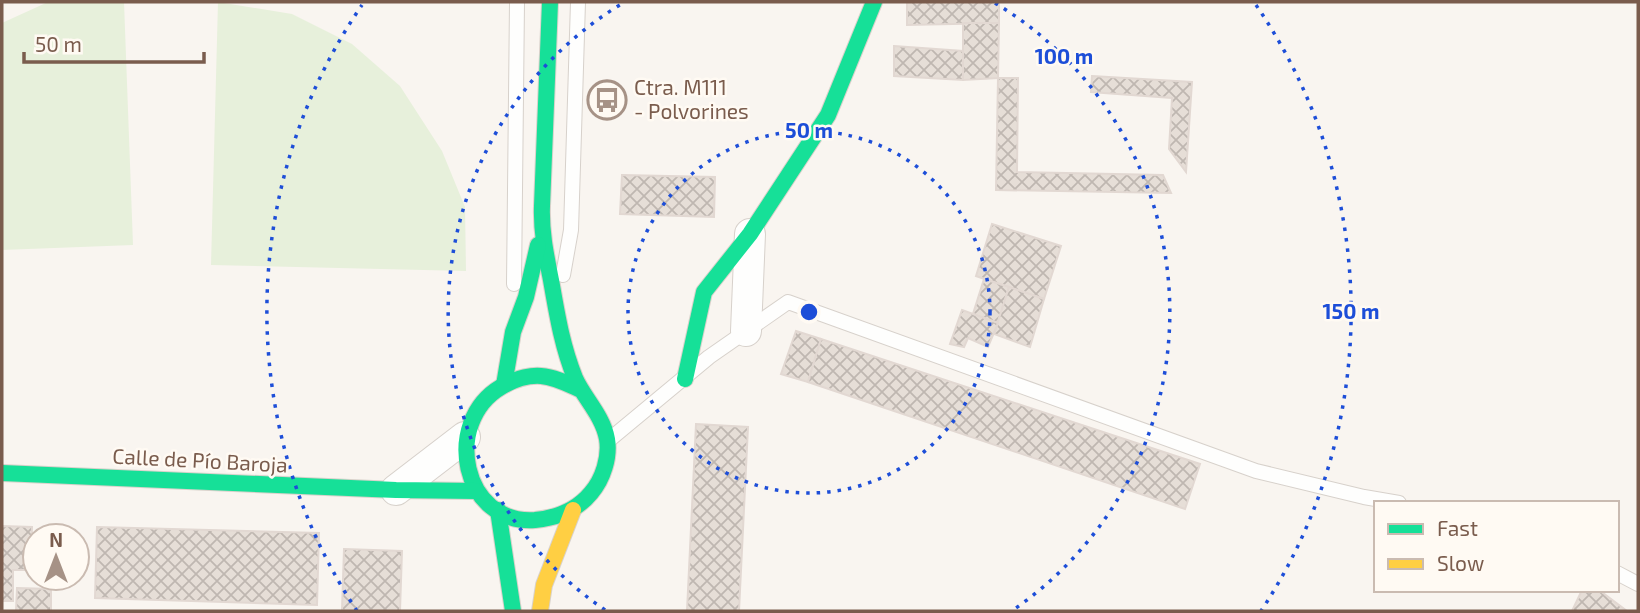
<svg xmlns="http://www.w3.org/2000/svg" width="1640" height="613" font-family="'Exo 2',sans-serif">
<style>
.park{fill:#e7f0db}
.building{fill:url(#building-cross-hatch);stroke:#e2d8d2;stroke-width:2}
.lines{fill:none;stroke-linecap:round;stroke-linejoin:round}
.lane-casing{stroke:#d7d1cb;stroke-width:16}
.street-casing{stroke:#d7d1cb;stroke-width:32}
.fast-casing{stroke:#d9d2cb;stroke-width:18}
.slow-casing{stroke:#d9d2cb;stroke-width:18}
.lane{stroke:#fefefd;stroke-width:14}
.street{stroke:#fefefd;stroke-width:30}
.fast{stroke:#16e098;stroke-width:16}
.slow{stroke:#ffcf43;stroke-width:16}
.ring{fill:none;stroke:#1d4ed8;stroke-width:3.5;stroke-dasharray:3.5 7}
.labels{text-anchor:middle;stroke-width:5;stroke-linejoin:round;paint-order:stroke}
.poi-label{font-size:21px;fill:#7a5c4d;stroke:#fffaf3;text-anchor:start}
.street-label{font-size:21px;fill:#7a5c4d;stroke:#fffaf3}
.centre{fill:#1d4ed8;stroke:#fffaf3;stroke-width:3.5}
.ring-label{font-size:21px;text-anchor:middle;font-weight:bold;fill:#1d4ed8;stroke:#fffaf3;stroke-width:5;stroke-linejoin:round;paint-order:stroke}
</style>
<defs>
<pattern id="building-cross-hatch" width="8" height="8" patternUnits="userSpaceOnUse" patternTransform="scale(1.75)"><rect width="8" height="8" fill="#e6ded7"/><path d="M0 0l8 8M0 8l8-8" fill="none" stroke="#bfb7b1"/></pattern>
</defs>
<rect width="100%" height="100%" fill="#f9f5f0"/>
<g class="park">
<path d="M48 2H124L133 245 2 250V23Z"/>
<path d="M218 2 292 14 352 44 400 86 442 151 465 207 466 271 211 265Z"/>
</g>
<g class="building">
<path d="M907 2H999V23L907 25Z"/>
<path d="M963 23H999L998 78 963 80Z"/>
<path d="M894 46 963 51V80L894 76Z"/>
<path d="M1092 76 1192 82 1186 172 1169 149 1172 98 1091 92Z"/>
<path d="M998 78H1018L1017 172 1163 175 1171 193 996 190Z"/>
<path d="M622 175 715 177 714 217 620 214Z"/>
<path d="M992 224 1061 246 1044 299 976 276Z"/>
<path d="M984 279 1009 287 998 323 973 314Z"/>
<path d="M1009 287 1044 299 1030 347 994 334Z"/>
<path d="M962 310 998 323 988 347 968 338 964 347 950 344Z"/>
<path d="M796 331 821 339 808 382 781 374Z"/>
<path d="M821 339 1200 464 1185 509 808 382Z"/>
<path d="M696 424 748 427 739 611H687Z"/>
<path d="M2 526 32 527 31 570H13V601H2Z"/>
<path d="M97 527 319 533 317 605 95 598Z"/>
<path d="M344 549 402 551 400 611 342 610Z"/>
<path d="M17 588 51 589V611H16Z"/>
<path d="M1582 590H1599L1627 611H1572Z"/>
</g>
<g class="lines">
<g class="lane-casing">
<g id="lane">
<path d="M563 275 571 230 578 2"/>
<path d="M514 284 517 2"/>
<path d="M609 440 709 357 788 302 1256 471 1364 497 1399 503"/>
<path d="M1617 573 1638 584"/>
</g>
</g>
<g class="street-casing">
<g id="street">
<path d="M746 331 750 234"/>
<path d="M396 490 465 437"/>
</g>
</g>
<g class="fast-casing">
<g id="fast">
<path d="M550 2 542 206C541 232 546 255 551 280 557 314 562 346 575 378 584 398 603 416 607 439 610 457 603 479 591 493 577 510 556 518 535 520 462 525 442 422 501 387 513 380 527 375 541 376 555 377 568 384 581 390"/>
<path d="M685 379 704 292 750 234 828 115 874 2"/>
<path d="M504 385 513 332 526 297 538 245"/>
<path d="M2 473 396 490 476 491"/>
<path d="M498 510 513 611"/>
</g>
</g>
<g class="slow-casing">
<path id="slow" d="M540 611 544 585 573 510"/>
</g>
<use href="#lane" class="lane"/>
<use href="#street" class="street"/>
<use href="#fast" class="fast"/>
<use href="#slow" class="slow"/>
</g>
<g class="ring">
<circle cx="809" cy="312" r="181"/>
<path d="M605 610A361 361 0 0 1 623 3M995 3A361 361 0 0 1 1013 610"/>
<path d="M357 611A542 542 0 0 1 362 5M1256 5A542 542 0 0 1 1261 611"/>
</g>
<defs>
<g id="bus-ring" transform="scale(2.0125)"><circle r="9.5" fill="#fffaf3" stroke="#a69286" stroke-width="1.5"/><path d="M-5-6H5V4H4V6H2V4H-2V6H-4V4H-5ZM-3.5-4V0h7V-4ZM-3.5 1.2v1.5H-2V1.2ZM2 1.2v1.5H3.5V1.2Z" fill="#a69286"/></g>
</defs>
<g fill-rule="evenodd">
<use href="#bus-ring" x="607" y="100"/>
</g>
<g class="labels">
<g class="poi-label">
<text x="634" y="95">Ctra. M111<tspan x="634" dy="24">- Polvorines</tspan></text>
</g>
<g class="street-label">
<text transform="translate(200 461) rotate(3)" y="7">Calle de Pío Baroja</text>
</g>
</g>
<circle cx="809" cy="312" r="10" class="centre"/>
<g class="ring-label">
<text x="1064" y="64">100 m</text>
<text x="809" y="138">50 m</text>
<text x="1351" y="319">150 m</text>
</g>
<rect width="1640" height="613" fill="none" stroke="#7a5c4d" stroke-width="7"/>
<rect x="1374" y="501" width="245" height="91" fill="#fffaf3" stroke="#cabbb1" stroke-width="2"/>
<rect x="1388" y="524" width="35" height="10" fill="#16e098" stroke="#cabbb1" stroke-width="2"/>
<text x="1437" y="536" font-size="21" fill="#7a5c4d">Fast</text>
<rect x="1388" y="559" width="35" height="10" fill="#ffcf43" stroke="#cabbb1" stroke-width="2"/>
<text x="1437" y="571" font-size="21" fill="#7a5c4d">Slow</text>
<g transform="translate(56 557)"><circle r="33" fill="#fffaf3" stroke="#cabbb1" stroke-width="2"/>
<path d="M0-5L12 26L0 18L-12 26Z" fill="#a69286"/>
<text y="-10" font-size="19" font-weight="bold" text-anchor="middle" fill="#7a5c4d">N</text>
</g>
<path d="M24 52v10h180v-10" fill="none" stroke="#7a5c4d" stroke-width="3.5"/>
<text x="35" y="52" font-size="21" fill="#7a5c4d" stroke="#fffaf3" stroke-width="5" paint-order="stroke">50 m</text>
</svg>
